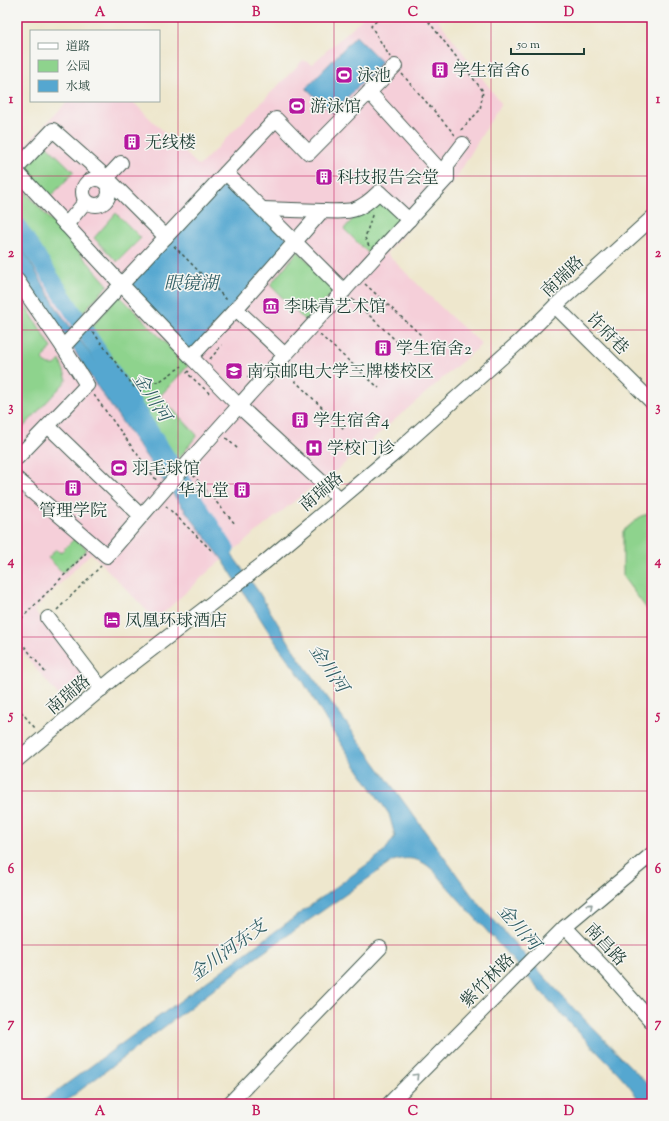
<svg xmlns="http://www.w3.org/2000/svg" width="669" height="1121" font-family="'Sorts Mill Goudy','Noto Serif SC',serif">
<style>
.built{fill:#f5cfd9}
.green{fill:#8ed38d;stroke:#568860}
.water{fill:#55a7d0;stroke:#3a7282}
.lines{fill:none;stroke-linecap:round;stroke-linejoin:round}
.river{stroke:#55a7d0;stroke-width:17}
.minor-casing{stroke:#3e564b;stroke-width:16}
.path{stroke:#3e564b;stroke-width:1.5;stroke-dasharray:3 3;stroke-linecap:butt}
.minor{stroke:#fff;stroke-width:14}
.oneway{stroke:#8f9e9a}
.grid{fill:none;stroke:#c2185b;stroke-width:1;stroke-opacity:0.55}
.labels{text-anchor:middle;stroke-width:3;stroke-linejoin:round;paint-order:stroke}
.poi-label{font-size:17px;fill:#1f3d34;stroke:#f6f6f2;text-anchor:start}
.street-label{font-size:17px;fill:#1f3d34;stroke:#f6f6f2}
.water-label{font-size:18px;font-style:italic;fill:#2f5d63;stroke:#f6f6f2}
.neatline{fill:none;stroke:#c2185b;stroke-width:1.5}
.grid-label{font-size:13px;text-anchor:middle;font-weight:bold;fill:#c2185b}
</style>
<rect width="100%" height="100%" fill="#f6f6f2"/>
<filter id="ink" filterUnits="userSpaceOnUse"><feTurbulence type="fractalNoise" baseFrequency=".025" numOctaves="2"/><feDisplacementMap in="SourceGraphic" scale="8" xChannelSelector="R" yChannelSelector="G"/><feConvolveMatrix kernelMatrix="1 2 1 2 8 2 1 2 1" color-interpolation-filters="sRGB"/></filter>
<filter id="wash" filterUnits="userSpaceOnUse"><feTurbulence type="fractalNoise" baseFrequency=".012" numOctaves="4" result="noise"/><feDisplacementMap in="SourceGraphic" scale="16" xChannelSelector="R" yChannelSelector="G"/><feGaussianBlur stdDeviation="0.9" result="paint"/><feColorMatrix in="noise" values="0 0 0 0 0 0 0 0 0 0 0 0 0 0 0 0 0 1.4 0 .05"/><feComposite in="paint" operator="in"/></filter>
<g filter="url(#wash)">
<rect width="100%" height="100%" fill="#eee7cd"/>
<path class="built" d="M364 17H436L501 103 455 180 386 253 449 315 482 344 337 470 313 486 211 569 156 620 91 553 34 610 87 675 61 698 17 646V154L68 101H132L199 166 303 60 312 64Z"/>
<g class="green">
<path d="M46 145 74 172 51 196 24 169Z"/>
<path d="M17 182 108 285 74 322 17 225Z"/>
<path d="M379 198 402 219 370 255 344 229 358 213Z"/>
<path d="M116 213 141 238 117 262 94 238Z"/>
<path d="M298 251 336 289 306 322 270 285Z"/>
<path d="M17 292 52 348 46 353 43 360 48 365H55L60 360 67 380 17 434Z"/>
<path d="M119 295 188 366 160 396 197 435 175 464 85 335Z"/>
<path d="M652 513V616L623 577V531L641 516Z"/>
<path d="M75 538 87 549 63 573 48 558 56 549 60 553Z"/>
</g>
<g class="water">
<path d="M356 36 382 62 332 113 306 88Z"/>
<path d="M227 177 290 241 191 352 126 285Z"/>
<path d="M17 239 58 310 118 392 198 508 258 591 298 657 473 897 560 994 651 1088 652 1104H639C638 1091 612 1067 602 1057 548 1001 497 942 445 884 431 866 418 853 393 861L254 959 62 1104H39L384 852 395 836 389 814 333 732 300 676 278 646 222 559 169 489 92 379 61 329 17 272Z"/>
</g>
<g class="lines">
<path class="river" d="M17 225 226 549"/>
</g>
</g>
<g filter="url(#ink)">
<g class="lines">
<g class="minor-casing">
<g id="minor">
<path d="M369 92 447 178"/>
<path d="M17 168 53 130 107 178 166 237"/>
<path d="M17 172 121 284 191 357"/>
<path d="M226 173 344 291"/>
<circle cx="96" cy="192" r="13"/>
<path d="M104 181 121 163"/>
<path d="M262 209 322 211"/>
<path d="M66 225 86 201"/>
<path d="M17 280 63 347"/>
<path d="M555 306 652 402"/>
<path d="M236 309 285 355"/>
<path d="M48 426 141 516"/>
<path d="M17 458 87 385 63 347 276 119 309 153 395 66"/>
<path d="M17 479 107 556C217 427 333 303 447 178V165L463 144"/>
<path d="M340 499 239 406 191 357 236 309 322 211C350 212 358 213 379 192L409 220"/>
<path d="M48 618 102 689"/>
<path d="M17 760 113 679 264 563 395 453 520 341 555 306 652 218"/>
<path d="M565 927 608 972 652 1022"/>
<path d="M229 1104 380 948"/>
<path d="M389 1104 565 927 652 854"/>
</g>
</g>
<g class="path">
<path d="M381 17 371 26 390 57"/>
<path d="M425 17 483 91 480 110 459 132"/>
<path d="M402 74 455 135"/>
<path d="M174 246 227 300"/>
<path d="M369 246 365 238 373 212"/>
<path d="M365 284 421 335"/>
<path d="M352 299 409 353"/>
<path d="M93 332 134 387 160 381 182 366"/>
<path d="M320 335 379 388"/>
<path d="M210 359 222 345"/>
<path d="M189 371 187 373 209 393"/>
<path d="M286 372 345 430"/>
<path d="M247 378 252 372"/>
<path d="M94 395 157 481"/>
<path d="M226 438 238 449"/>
<path d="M193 475 236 525"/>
<path d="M166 506 211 550"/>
<path d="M57 610 101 566"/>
<path d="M17 623 86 553"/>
<path d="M17 637 45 672"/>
<path d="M17 707 35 728"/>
</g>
<use href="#minor" class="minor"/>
</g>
<defs><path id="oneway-chevron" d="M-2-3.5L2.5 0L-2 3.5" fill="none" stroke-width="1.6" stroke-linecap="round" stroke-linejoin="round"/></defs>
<g class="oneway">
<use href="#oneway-chevron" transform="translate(590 906) rotate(-40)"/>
<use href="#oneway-chevron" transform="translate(416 1076) rotate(-45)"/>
</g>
</g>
<path class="grid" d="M178 17V1104M334 17V1104M491 17V1104M17 176H652M17 330H652M17 484H652M17 637H652M17 791H652M17 945H652"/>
<defs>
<g id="building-square" transform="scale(0.9)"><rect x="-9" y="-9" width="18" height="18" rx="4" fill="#b5179e" stroke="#f6f6f2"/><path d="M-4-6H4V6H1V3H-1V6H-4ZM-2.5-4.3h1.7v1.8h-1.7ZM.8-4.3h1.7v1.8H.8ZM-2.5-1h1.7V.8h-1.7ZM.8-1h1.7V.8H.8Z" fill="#fff"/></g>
<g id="stadium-square" transform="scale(0.9)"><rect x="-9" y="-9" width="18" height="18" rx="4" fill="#b5179e" stroke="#f6f6f2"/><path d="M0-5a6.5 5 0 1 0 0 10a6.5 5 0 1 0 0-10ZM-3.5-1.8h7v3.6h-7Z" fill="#fff"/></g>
<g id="museum-square" transform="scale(0.9)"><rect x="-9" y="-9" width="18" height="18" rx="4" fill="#b5179e" stroke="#f6f6f2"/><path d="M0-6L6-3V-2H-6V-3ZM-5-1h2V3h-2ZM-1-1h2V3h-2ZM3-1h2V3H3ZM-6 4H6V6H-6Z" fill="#fff"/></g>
<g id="university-square" transform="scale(0.9)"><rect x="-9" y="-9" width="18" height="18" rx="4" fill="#b5179e" stroke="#f6f6f2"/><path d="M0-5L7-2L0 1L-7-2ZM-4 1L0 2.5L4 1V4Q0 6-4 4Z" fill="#fff"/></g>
<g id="hospital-square" transform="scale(0.9)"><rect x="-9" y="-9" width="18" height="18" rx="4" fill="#b5179e" stroke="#f6f6f2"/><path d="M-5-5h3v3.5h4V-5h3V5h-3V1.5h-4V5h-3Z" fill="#fff"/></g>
<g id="hotel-square" transform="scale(0.9)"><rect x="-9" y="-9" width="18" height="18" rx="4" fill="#b5179e" stroke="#f6f6f2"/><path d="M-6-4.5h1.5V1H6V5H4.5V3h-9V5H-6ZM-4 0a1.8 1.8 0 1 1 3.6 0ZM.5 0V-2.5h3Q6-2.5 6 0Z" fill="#fff"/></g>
</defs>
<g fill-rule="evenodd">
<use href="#building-square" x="440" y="70"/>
<use href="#stadium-square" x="344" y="75"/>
<use href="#stadium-square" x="297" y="106"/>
<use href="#building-square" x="132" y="142"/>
<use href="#building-square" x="324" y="177"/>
<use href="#museum-square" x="271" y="306"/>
<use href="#building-square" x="383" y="348"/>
<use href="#university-square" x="234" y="371"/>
<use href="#building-square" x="300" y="420"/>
<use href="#hospital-square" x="314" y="448"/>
<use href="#stadium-square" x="119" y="468"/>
<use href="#building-square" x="73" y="488"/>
<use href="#building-square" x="242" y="490"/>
<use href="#hotel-square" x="112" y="620"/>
</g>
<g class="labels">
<g class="poi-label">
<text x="453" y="76">学生宿舍6</text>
<text x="357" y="81">泳池</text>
<text x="310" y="112">游泳馆</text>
<text x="145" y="148">无线楼</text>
<text x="337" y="183">科技报告会堂</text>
<text x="284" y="312">李味青艺术馆</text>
<text x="396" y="354">学生宿舍2</text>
<text x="247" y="377">南京邮电大学三牌楼校区</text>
<text x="313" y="426">学生宿舍4</text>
<text x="327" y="454">学校门诊</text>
<text x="132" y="474">羽毛球馆</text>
<text x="229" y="496" text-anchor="end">华礼堂</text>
<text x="73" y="516" text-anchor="middle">管理学院</text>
<text x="125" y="626">凤凰环球酒店</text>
</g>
<g class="street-label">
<text transform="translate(562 276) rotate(-43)" y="6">南瑞路</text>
<text transform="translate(608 333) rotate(45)" y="6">许府巷</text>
<text transform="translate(321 491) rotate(-40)" y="6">南瑞路</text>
<text transform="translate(68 694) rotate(-40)" y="6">南瑞路</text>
<text transform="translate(606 944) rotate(47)" y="6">南昌路</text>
<text transform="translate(487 980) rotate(-45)" y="6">紫竹林路</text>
</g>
<g class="water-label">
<text x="191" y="289">眼镜湖</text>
<text transform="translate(152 397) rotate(57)" y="6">金川河</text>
<text transform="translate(329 668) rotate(56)" y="6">金川河</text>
<text transform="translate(519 927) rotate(49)" y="6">金川河</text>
<text transform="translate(228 950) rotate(-36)" y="6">金川河东支</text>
</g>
</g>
<rect width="669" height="1121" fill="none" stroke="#f6f6f2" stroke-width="44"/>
<rect x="30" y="30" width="130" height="72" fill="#f6f6f2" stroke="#a0aca6"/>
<rect x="38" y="43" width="20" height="6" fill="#ffffff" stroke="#a0aca6"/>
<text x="66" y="50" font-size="12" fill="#1f3d34">道路</text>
<rect x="38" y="60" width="20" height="12" fill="#8ed38d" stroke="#a0aca6"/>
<text x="66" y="70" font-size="12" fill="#1f3d34">公园</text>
<rect x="38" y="80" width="20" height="12" fill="#55a7d0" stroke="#a0aca6"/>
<text x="66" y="90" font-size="12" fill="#1f3d34">水域</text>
<path d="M511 48v6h73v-6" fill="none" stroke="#1f3d34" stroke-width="2"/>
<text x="517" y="48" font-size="12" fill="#1f3d34" stroke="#f6f6f2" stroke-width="3" paint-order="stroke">50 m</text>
<rect x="22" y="22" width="625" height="1077" class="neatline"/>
<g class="grid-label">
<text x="100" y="16">A</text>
<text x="256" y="16">B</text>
<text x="413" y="16">C</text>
<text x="569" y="16">D</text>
<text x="11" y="103">1</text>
<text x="658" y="103">1</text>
<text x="11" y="257">2</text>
<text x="658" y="257">2</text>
<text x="11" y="411">3</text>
<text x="658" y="411">3</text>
<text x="11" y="565">4</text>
<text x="658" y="565">4</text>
<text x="11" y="719">5</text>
<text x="658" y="719">5</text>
<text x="11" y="873">6</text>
<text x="658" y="873">6</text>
<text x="11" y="1027">7</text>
<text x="658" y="1027">7</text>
<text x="100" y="1115">A</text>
<text x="256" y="1115">B</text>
<text x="413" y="1115">C</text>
<text x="569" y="1115">D</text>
</g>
</svg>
